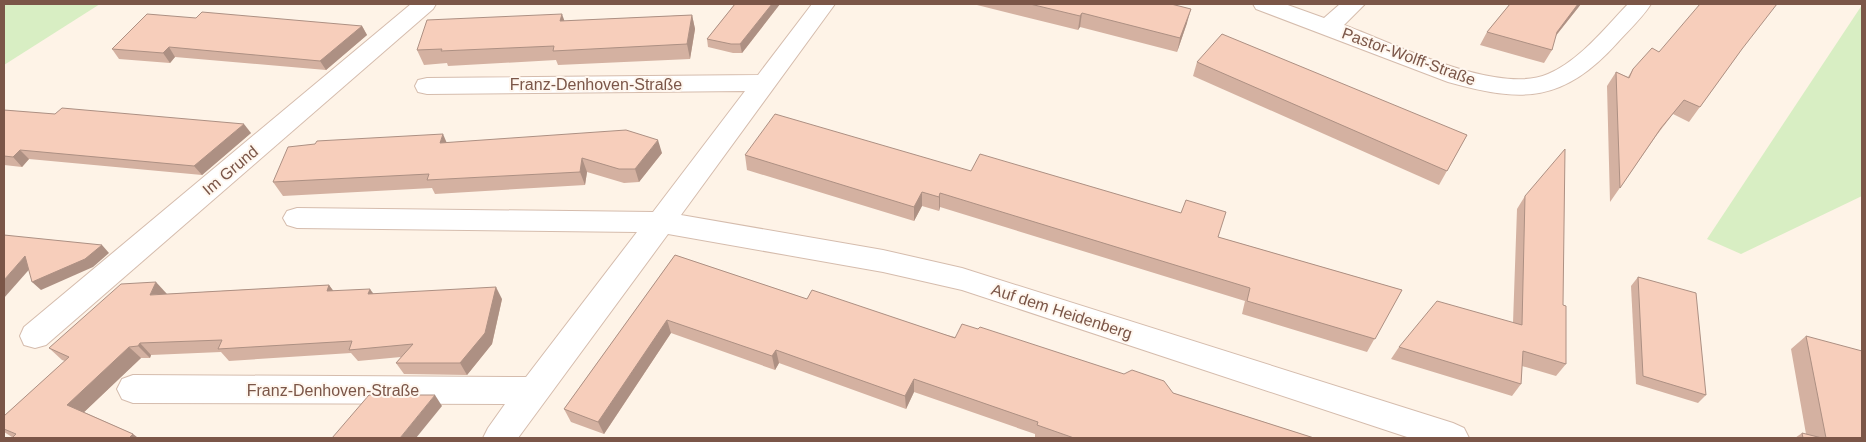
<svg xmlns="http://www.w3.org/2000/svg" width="1866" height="442" font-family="Arial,sans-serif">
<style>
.green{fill:#d8eec3}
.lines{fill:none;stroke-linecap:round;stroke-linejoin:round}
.street-casing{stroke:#d5bcad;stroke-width:2}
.street{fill:#fff;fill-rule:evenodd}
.wall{fill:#d4b1a1}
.shaded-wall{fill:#ad9083}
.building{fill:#f7cebb;stroke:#ad9083}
.labels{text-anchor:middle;stroke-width:4;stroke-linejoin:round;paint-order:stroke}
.street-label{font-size:16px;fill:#7b5648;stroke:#fff7ef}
</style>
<rect width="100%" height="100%" fill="#fef3e7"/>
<g class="green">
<path d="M4 4H100L4 65Z"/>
<path d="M1862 5V196L1741 254 1707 239Z"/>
</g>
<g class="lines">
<g class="street-casing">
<g id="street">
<path d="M411 4H436L433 9 46 345 35 348 24 345 20 336 24 327Z"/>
<path d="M812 4H835L681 215 883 250 962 268 1453 423 1464 428 1469 438H1410L962 290 883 272 668 234 518 438H483L488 428 505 404 133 403 122 399 117 389 122 379 133 375 526 377 637 232 297 228 287 225 283 218 287 211 297 208 653 212 745 91 427 94 418 92 415 86 418 80 427 78 758 75Z"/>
<path d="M1253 4H1285L1324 18 1340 4H1365L1344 25C1393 43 1498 96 1548 74 1580 60 1604 29 1628 4H1651C1642 18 1629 30 1618 42 1563 103 1523 103 1448 82L1256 9Z"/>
</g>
</g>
<use href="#street" class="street"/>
</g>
<g class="wall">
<path d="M735 4H780L742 53H733L708 47 707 39Z"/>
<path d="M973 4H1171L1187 23 1177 52 1080 27 1078 30Z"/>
<path d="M1510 4H1581L1555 37 1552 50 1544 63 1480 45 1487 32Z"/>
<path d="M692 15 695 29 690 59 558 65 556 60 448 66 447 63 424 65 417 50 564 21Z"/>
<path d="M196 18 362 26 367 35 326 70 175 57 170 63 119 59 112 49Z"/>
<path d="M1739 53 1689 122 1673 114 1656 136 1610 202 1607 86 1616 72 1628 77 1633 69Z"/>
<path d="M1197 62 1467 135 1439 185 1193 76Z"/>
<path d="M4 110 251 133 202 175 29 159 22 167 4 165Z"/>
<path d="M447 142 662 153 639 182 624 183 587 172 585 185 435 194 432 188 283 196 273 182Z"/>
<path d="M745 155 971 171 1218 237 1402 290 1367 352 1242 314 1245 301 940 207 939 211 922 206 914 221 747 170Z"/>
<path d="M1525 196 1563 305 1566 364 1556 376 1522 366 1521 384 1512 396 1391 359 1399 347 1513 323 1517 209Z"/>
<path d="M675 255 807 299 1173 393 1314 438H1035V434L914 392 906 409 779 363 775 370 671 333 604 434 571 422 564 409Z"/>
<path d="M1638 277 1706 395 1698 403 1636 384 1631 286Z"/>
<path d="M329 285 333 291 374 294 502 299 492 344 467 375 404 374 396 363 401 357 358 361 351 353 229 361 221 352 151 355 150 358H141L84 412 133 434 138 438H11L12 437 4 432V416L65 361 62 360 49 348 167 294Z"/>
<path d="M1806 336 1862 438H1795L1802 433 1806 434 1791 349Z"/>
</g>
<g class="shaded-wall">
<path d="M772 4H780L742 53 740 44Z"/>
<path d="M1578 4H1581L1549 44 1557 32Z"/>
<path d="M1191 9 1187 23 1177 52 1180 38Z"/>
<path d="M1082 13 1080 27 1078 30 1080 16Z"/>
<path d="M562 14 567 28 560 21Z"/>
<path d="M692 15 695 29 690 59 687 44Z"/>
<path d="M362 26 367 35 326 70 320 61Z"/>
<path d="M169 47 175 57 170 63 163 53Z"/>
<path d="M244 124 251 133 202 175 194 166Z"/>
<path d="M443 134 449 148 440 143Z"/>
<path d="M658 140 662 153 639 182 635 169Z"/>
<path d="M20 150 29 159 22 167 13 157Z"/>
<path d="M582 158 587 172 585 185 580 172Z"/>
<path d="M922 192V206L914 221V207Z"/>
<path d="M940 193V207L939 211V197Z"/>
<path d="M102 245 109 253 93 267 41 290 32 282Z"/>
<path d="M25 256 34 264 4 298V280Z"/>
<path d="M156 282 167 294 150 295Z"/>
<path d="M329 285 338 297 327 291Z"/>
<path d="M496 287 502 299 492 344 467 375 460 363Z"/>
<path d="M370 289 378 300 368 294Z"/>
<path d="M667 320 671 333 604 434 598 422Z"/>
<path d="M140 343 151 355 150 358 138 346Z"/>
<path d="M129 347 141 358 80 416 67 405Z"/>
<path d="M776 350 779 363 775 370 772 356Z"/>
<path d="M914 379V392L906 409 905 396Z"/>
<path d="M435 395 442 406 416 438H400Z"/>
<path d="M133 434 138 438H129Z"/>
</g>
<g class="building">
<path d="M735 4H772L740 44H731L707 39Z"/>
<path d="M1030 4H1171L1191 9 1180 38 1082 13 1080 16Z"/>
<path d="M1510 4H1578L1557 32 1552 50 1487 32Z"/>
<path d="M1700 4H1777L1742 49 1700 107 1684 100 1661 128 1620 188 1616 72 1629 78 1633 69 1652 48 1659 52Z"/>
<path d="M202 12 362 26 320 61 169 47 163 53 112 49 147 14 196 18Z"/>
<path d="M562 14 560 21 692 15 687 44 553 51 554 46 441 51 442 49 417 50 427 20Z"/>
<path d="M1222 34 1467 135 1447 171 1197 62Z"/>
<path d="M62 108 244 124 194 166 20 150 13 157 4 156V110L55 114Z"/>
<path d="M775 114 971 171 980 154 1181 213 1186 200 1226 212 1218 237 1402 290 1375 339 1247 301 1250 288 940 193 939 197 922 192 914 207 745 155Z"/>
<path d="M626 130 658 140 635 169H619L582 158 580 172 427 180 429 174 273 182 288 147 315 144 317 141 443 134 440 143Z"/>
<path d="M1565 149 1563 305 1566 306V364L1523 351 1521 384 1399 347 1437 301 1522 325 1525 196Z"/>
<path d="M4 235 102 245 85 259 32 282 25 256 4 280Z"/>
<path d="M675 255 807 299 812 290 955 338 962 324 978 329 980 327 1124 374 1132 370 1164 381 1173 393 1314 438H1074L1037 425 1038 422 914 379 905 396 776 350 772 356 667 320 598 422 564 409Z"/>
<path d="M1638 277 1696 293 1706 395 1643 376Z"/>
<path d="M156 282 150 295 329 285 327 291 370 289 368 294 496 287 485 333 460 363H396L413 344 349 350 352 341 218 349 222 340 140 343 138 346 129 347 67 405 133 434 129 438H12L16 434 4 429V416L69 357 49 348 121 284Z"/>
<path d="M1806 336 1862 351V438H1826Z"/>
<path d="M369 395H435L400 438H332Z"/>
<path d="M1802 433 1822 438H1803Z"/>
</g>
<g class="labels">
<g class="street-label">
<text transform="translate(1409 56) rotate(20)" y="6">Pastor-Wolff-Straße</text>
<text x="596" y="90">Franz-Denhoven-Straße</text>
<text transform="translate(230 170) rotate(-40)" y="6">Im Grund</text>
<text transform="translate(1062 311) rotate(18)" y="6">Auf dem Heidenberg</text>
<text x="333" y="396">Franz-Denhoven-Straße</text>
</g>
</g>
<rect width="1866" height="442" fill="none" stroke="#7b5648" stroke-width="10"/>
</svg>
